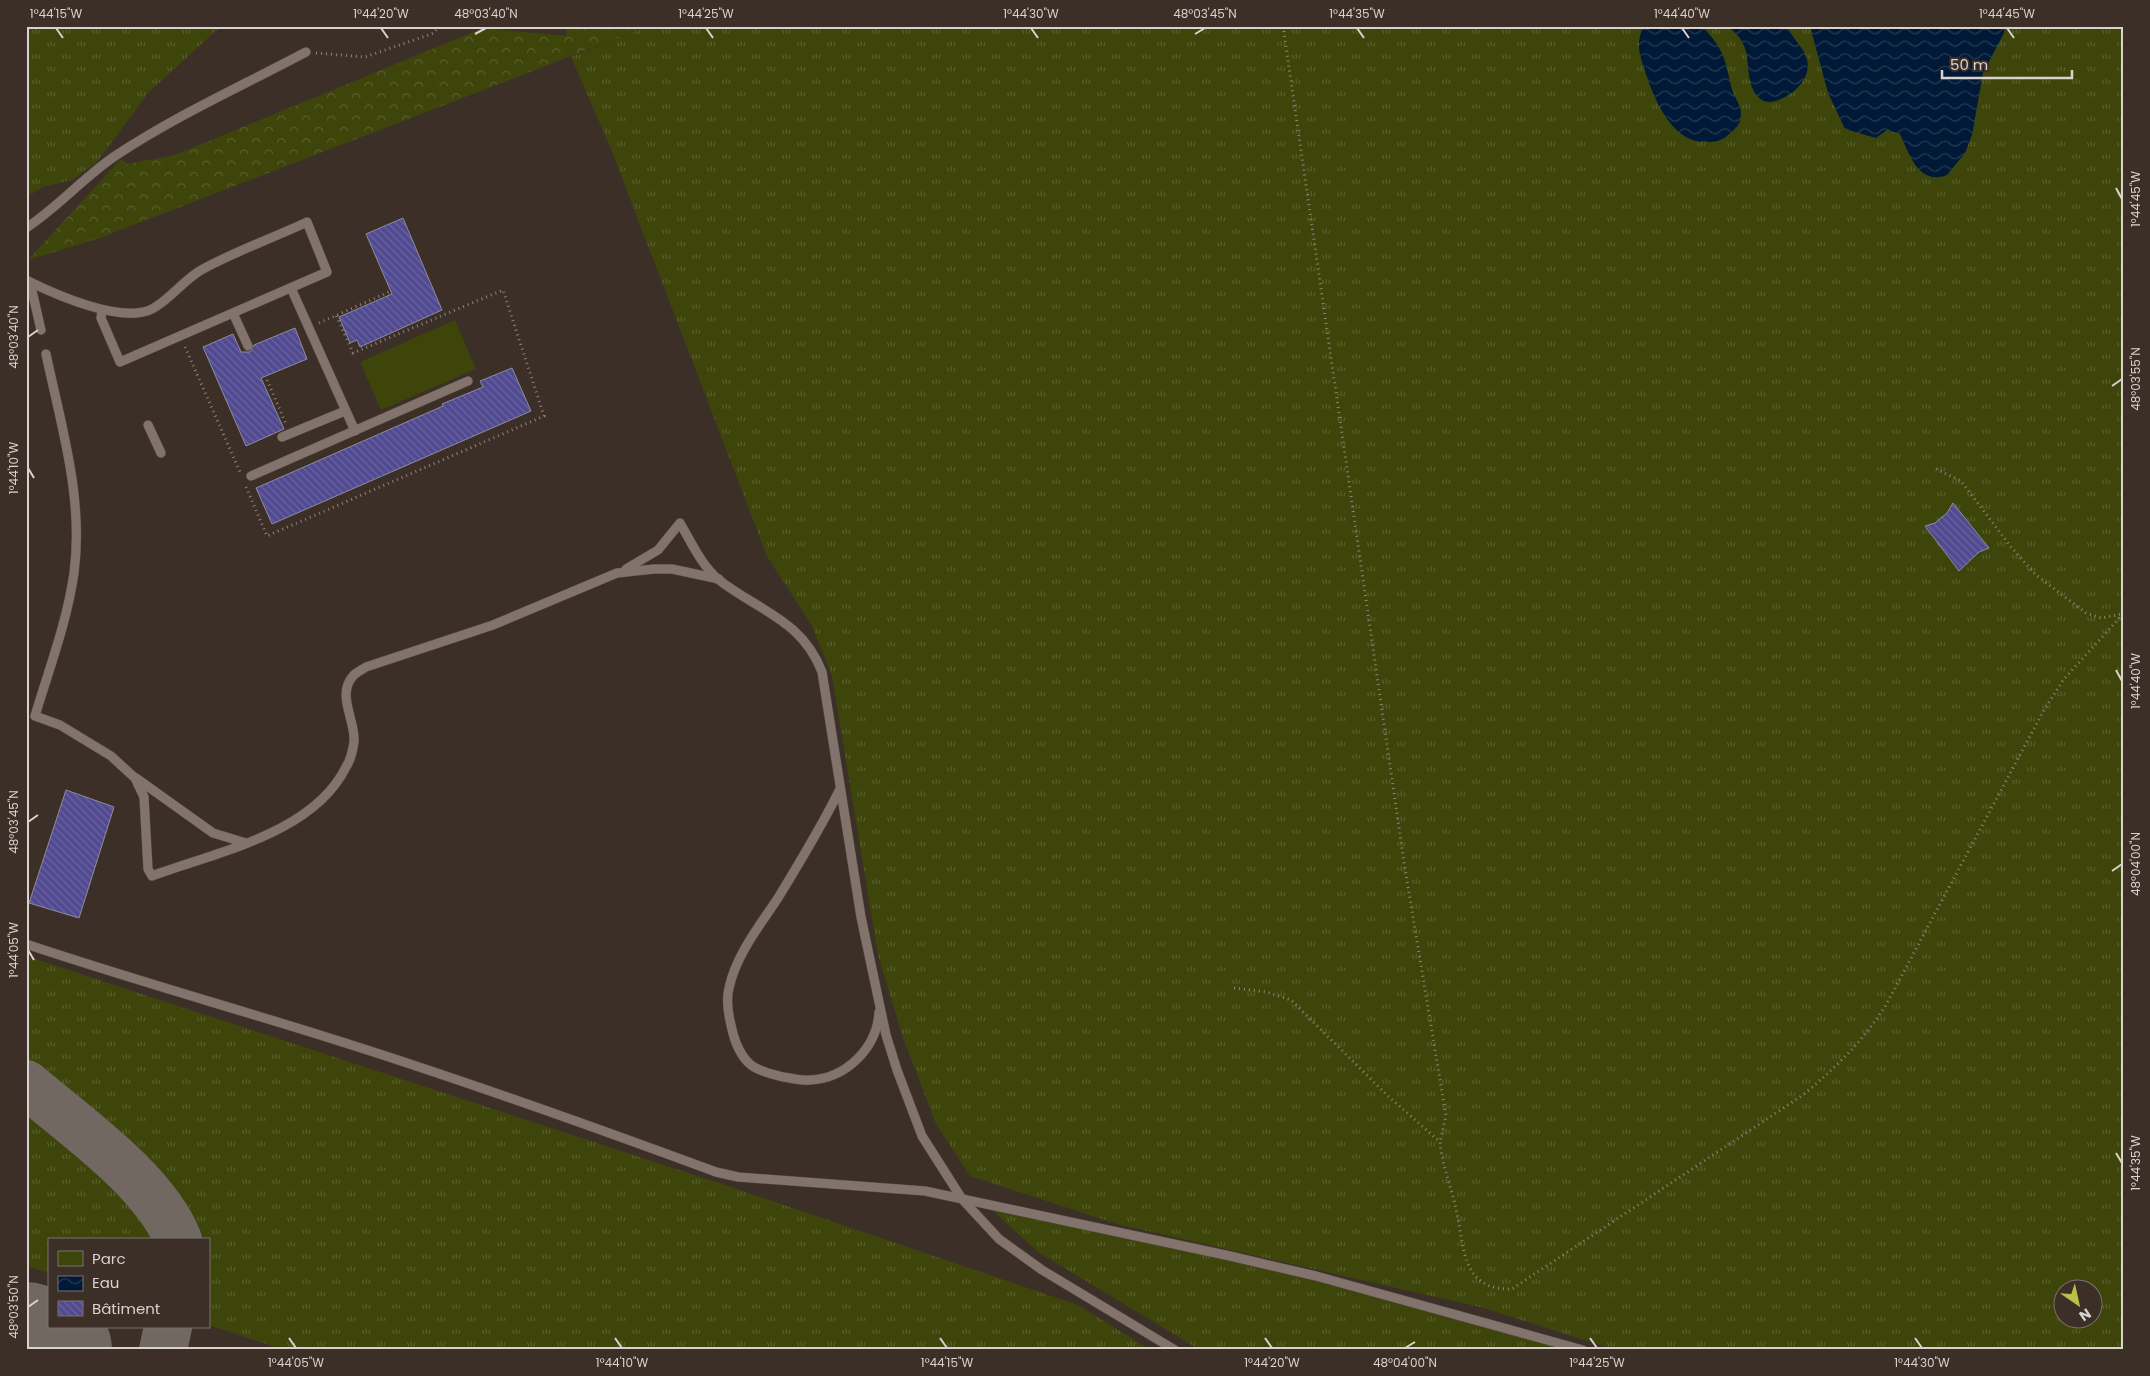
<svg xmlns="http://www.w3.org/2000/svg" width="2150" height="1376" font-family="Poppins,sans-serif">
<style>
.grass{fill:url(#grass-tufts);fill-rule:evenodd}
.forest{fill:url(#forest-crowns)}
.park{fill:#3d450b}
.water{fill:url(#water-waves)}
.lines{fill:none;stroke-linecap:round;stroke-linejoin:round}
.taxiway{stroke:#726862;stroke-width:48}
.runway{stroke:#726862;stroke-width:118}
.building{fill:url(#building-back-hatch);stroke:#8d8d9c}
.service-casing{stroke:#564b45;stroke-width:10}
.path{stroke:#8e847e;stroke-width:3;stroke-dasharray:1 4;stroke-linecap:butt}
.service{stroke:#82746c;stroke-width:9}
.ticks{fill:none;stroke:#dad2cd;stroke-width:2}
.neatline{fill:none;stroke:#dad2cd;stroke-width:2}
.ticks-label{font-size:12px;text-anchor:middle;fill:#dad2cd}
</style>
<defs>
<pattern id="grass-tufts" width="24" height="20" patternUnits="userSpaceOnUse" patternTransform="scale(1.25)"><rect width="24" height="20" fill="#3d450b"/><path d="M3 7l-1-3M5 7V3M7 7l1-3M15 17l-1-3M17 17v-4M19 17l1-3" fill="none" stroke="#585f2d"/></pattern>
<pattern id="forest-crowns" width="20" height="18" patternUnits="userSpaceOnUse" patternTransform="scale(1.25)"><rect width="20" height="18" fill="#3d450b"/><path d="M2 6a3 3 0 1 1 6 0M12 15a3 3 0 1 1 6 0" fill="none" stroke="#585f2d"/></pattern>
<pattern id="water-waves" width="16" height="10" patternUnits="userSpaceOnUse" patternTransform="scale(1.25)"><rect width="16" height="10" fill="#001937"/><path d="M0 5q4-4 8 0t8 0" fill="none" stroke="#253a53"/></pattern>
<pattern id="building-back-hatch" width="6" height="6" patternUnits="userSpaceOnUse" patternTransform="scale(1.25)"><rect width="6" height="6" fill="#524a91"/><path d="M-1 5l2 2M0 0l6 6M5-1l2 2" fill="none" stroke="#6a639f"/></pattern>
</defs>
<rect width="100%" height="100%" fill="#3b2f28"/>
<g class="grass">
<path d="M26 26H221L149 92 97 162 72 180 42 187 26 198Z"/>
<path d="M649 26H2124V1350H1615L1484 1308 1117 1224 970 1176 936 1124 903 1038 878 955 832 676 812 626 767 556 611 149 571 57ZM2062 1288H2092V1318H2062Z"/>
<path d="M26 956 728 1186 1078 1305 1151 1350H284L209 1325V1240H49V1273L26 1266Z"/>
<path d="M991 1209 1316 1276 1582 1350H1200L1038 1252Z"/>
</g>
<path class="forest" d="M564 26H649L97 239 28 260 121 159 127 164 175 155 483 28 567 36Z"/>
<path class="park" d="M455 320 476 369 381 410 360 362Z"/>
<g class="water">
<path d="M1644 26H1702C1723 49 1725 57 1731 86 1733 96 1741 104 1741 114 1741 125 1735 129 1727 136 1721 141 1715 142 1706 142 1673 143 1656 103 1647 77 1641 58 1634 44 1644 26Z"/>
<path d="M1728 26H1787C1791 36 1799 43 1804 52 1815 71 1800 90 1783 98 1777 101 1768 104 1762 100 1742 86 1753 57 1741 40 1738 35 1732 30 1728 26Z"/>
<path d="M1810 26H2005L2004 33 1983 73 1972 135 1965 153 1947 175C1918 186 1909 153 1900 134L1887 130 1876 138 1845 129 1828 93Z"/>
</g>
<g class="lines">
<g class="taxiway">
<path d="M26 1084C74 1125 155 1181 178 1240"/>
<path d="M163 1350 168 1327"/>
</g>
<path class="runway" d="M26 1341 53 1350"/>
</g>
<g class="building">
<path d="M403 218 442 310 360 347 357 340 350 343 339 317 392 294 366 234Z"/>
<path d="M295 328 307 359 261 378 284 429 246 446 203 347 233 334 241 352H250L254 345Z"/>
<path d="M512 368 531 411 272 524 256 488 443 406 442 404 483 387 480 381Z"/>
<path d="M1953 503 1989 548 1979 552 1959 571 1925 526 1935 523 1947 513Z"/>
<path d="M66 790 114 807 79 918 29 903Z"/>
</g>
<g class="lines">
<g class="service-casing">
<g id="service">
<path d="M26 228C58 207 84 177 115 156 175 116 242 86 306 52"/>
<path d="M26 280C56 295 122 324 152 309 171 299 184 279 203 269 236 251 273 238 307 222L327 272 120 362 101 318 102 310"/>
<path d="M30 282 41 330"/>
<path d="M291 288 355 431"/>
<path d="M233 313 248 346"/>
<path d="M46 354C61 425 84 499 74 573 67 622 49 669 35 716L60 725 111 756 135 778 144 797 148 869 152 876C216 852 313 834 346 767 350 761 353 749 354 742 356 721 336 695 353 676 356 672 362 670 366 667L493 625 617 573 654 569H672L719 579"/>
<path d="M148 425 161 453"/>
<path d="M282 437 345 411"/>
<path d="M251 476 468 381"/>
<path d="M626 569 658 550 680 523C691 542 702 566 719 580 759 611 802 620 822 672L861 917 886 1035 897 1070 922 1136 962 1199 999 1239 1042 1270 1175 1350"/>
<path d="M136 778 213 833 246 843"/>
<path d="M840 789C822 826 800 862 778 898 760 925 736 955 729 988 726 1000 728 1013 731 1025 734 1040 739 1055 751 1065 760 1072 772 1074 783 1077 792 1078 801 1081 809 1080 846 1079 877 1048 879 1012"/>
<path d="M26 944C124 977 224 1005 323 1036 455 1077 586 1124 716 1172L738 1177 925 1191 1230 1256 1316 1276 1583 1350"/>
</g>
</g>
<g class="path">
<path d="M1283 26 1405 869 1446 1116 1440 1142"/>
<path d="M316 53 365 57 434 33 439 26"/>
<path d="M319 323 389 292"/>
<path d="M185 347 240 472"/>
<path d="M267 380 286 424"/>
<path d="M1936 469 1961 481 2011 547 2036 575 2086 613 2101 618 2123 614"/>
<path d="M246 487 267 536 544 416 503 290 353 353 336 315"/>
<path d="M1234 988 1266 992 1291 1000 1388 1096 1440 1142C1442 1165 1451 1186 1456 1209 1465 1247 1460 1290 1512 1289L1803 1095C1837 1066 1863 1042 1887 1003L2044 710 2064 679 2124 613"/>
</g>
<use href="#service" class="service"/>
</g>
<path class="ticks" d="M56 28 63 38M381 28 388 38M706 28 713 38M1031 28 1038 38M1357 28 1364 38M1682 28 1689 38M2007 28 2014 38M475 34 486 28M1195 34 1205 28M2116 188 2122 199M28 337 38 330M2112 386 2122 379M28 468 34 478M2116 670 2122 681M28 822 38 815M2112 871 2122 864M28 950 34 960M2116 1153 2122 1163M28 1307 38 1300M289 1338 296 1348M615 1338 622 1348M940 1338 947 1348M1265 1338 1272 1348M1590 1338 1597 1348M1915 1338 1922 1348M1405 1348 1415 1342"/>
<rect width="2150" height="1376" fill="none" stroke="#3b2f28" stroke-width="55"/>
<rect x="48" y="1238" width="162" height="90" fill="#3b2f28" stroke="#7b706a"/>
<rect x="58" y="1251" width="25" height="15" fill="#3d450b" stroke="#7b706a"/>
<text x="92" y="1264" font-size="15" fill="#dad2cd">Parc</text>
<rect x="58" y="1276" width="25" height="15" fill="url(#water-waves)" stroke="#7b706a"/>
<text x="92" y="1288" font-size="15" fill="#dad2cd">Eau</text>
<rect x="58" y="1301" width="25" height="15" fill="url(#building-back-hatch)" stroke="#7b706a"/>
<text x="92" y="1314" font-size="15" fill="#dad2cd">Bâtiment</text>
<g transform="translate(2078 1304) rotate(146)"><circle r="24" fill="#3b2f28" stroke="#7b706a"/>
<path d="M0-4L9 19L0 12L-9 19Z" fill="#b9c046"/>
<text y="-8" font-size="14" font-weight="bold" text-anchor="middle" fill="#dad2cd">N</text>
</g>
<path d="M1942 70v8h130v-8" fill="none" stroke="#dad2cd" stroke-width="2.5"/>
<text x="1950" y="70" font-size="15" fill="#dad2cd" stroke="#3b2f28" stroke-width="4" paint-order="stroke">50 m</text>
<rect x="28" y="28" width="2094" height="1320" class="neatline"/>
<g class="ticks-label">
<text x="56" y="18">1°44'15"W</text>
<text x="381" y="18">1°44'20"W</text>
<text x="486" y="18">48°03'40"N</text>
<text x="706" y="18">1°44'25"W</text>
<text x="1031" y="18">1°44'30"W</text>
<text x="1205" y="18">48°03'45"N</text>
<text x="1357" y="18">1°44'35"W</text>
<text x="1682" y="18">1°44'40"W</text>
<text x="2007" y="18">1°44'45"W</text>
<text transform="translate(2136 199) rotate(-90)" y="4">1°44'45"W</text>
<text transform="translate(14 337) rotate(-90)" y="4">48°03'40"N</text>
<text transform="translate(2136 379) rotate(-90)" y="4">48°03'55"N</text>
<text transform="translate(14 468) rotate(-90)" y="4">1°44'10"W</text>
<text transform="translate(2136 681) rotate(-90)" y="4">1°44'40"W</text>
<text transform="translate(14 822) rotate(-90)" y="4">48°03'45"N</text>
<text transform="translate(2136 864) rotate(-90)" y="4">48°04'00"N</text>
<text transform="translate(14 950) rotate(-90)" y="4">1°44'05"W</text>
<text transform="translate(2136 1163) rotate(-90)" y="4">1°44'35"W</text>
<text transform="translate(14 1307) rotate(-90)" y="4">48°03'50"N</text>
<text x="296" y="1367">1°44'05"W</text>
<text x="622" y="1367">1°44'10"W</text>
<text x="947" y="1367">1°44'15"W</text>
<text x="1272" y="1367">1°44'20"W</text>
<text x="1405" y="1367">48°04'00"N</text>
<text x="1597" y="1367">1°44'25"W</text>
<text x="1922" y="1367">1°44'30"W</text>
</g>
</svg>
